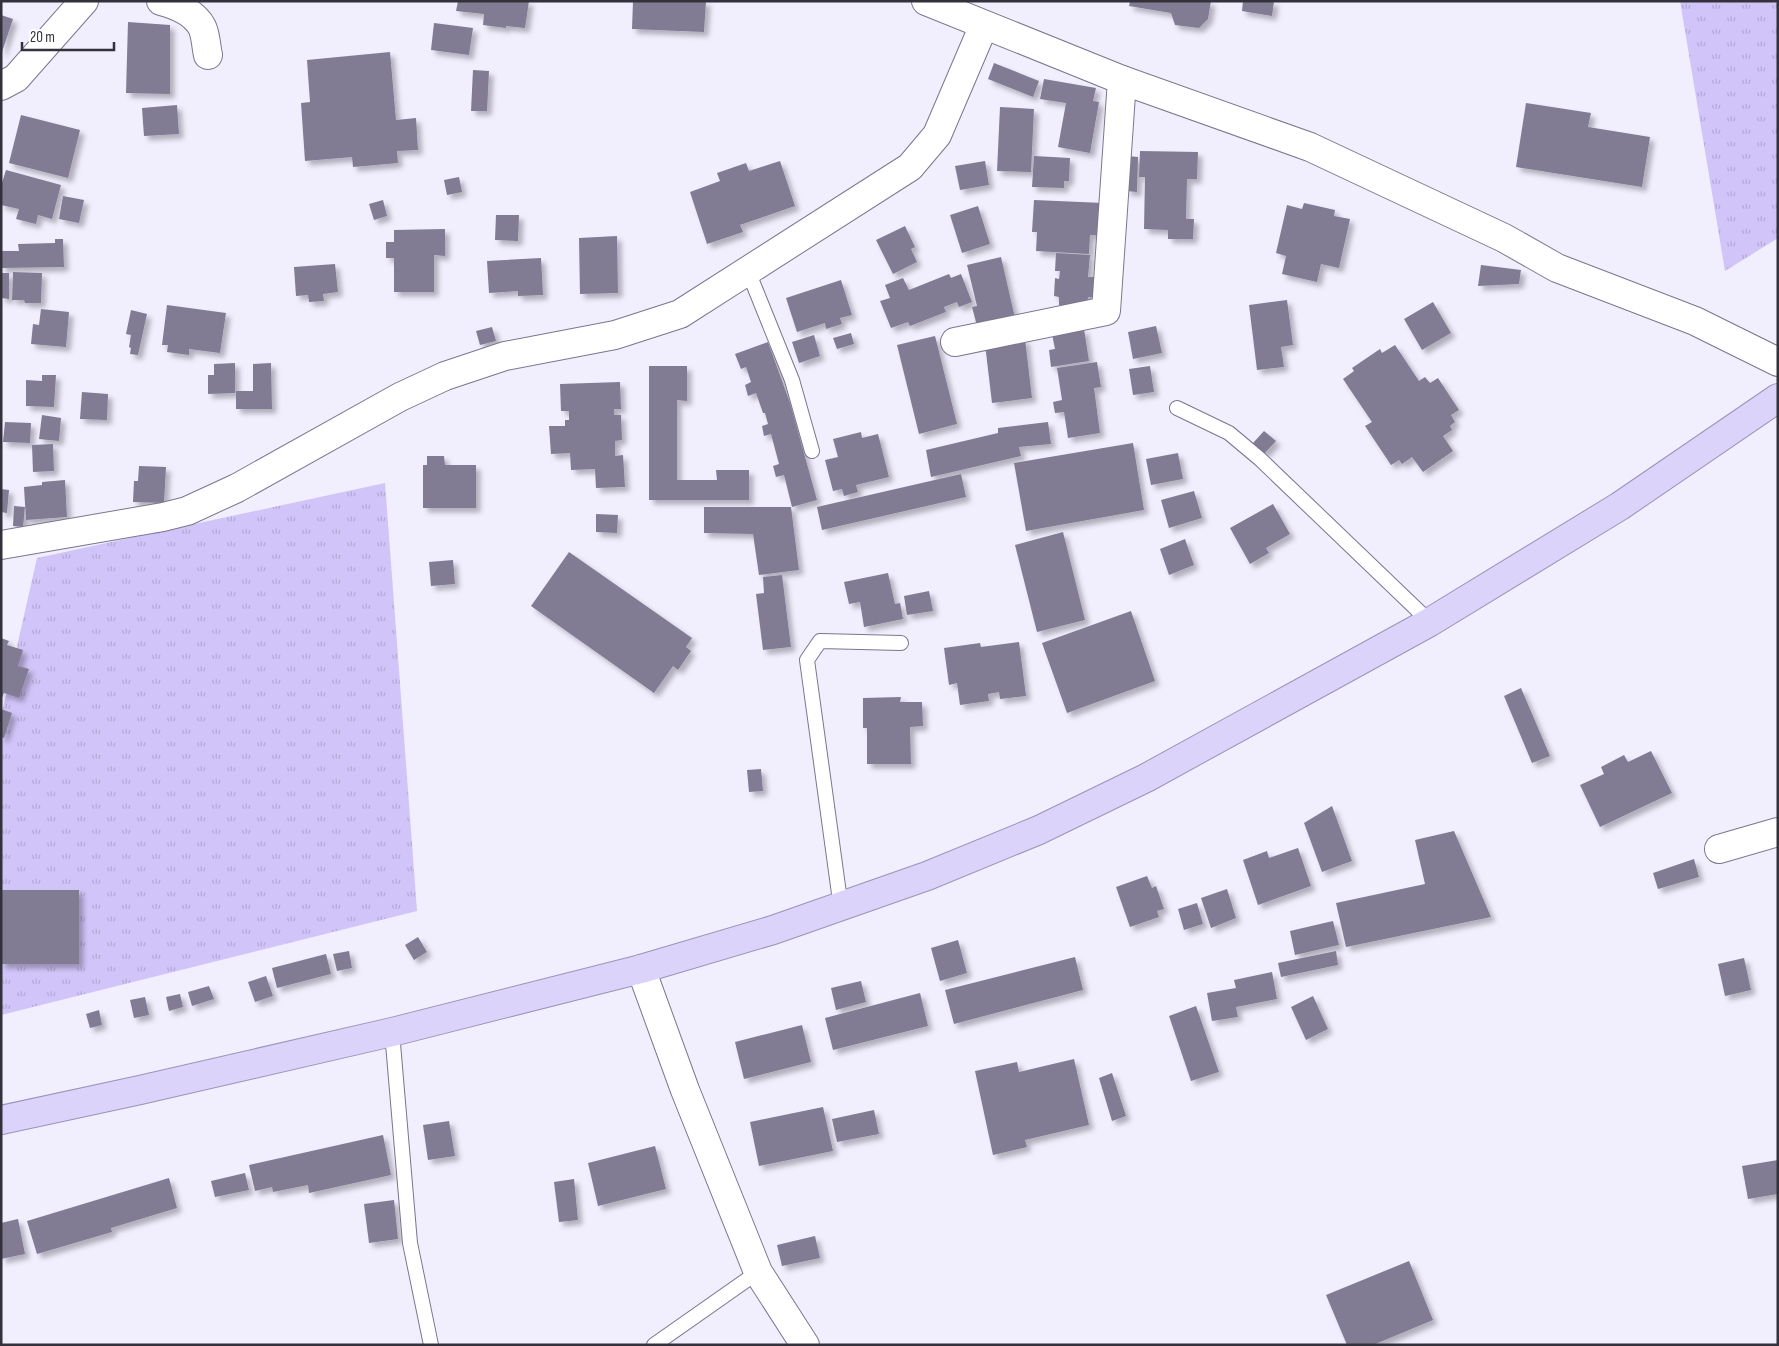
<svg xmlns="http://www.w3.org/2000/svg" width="1779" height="1346" font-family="'Sofia Sans Condensed',sans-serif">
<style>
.grass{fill:url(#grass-tufts)}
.building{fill:#817c93;filter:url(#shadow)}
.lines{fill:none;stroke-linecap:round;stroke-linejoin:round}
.service-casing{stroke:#7b768d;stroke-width:16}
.minor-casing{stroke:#7b768d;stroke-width:30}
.trunk-casing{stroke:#9b93b6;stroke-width:30}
.service{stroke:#fff;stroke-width:14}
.minor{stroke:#fff;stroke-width:28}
.trunk{stroke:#dcd3fa;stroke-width:28}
</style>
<defs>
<pattern id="grass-tufts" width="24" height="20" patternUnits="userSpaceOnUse" patternTransform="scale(1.25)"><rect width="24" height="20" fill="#d1c4f9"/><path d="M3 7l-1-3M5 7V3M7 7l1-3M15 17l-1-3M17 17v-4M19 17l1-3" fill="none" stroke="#b4a9d6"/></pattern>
<filter id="shadow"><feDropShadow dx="4.5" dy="4.5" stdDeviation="2.5" flood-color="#0004"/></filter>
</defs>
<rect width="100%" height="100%" fill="#f1eefe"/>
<g class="grass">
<path d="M1680 1H1778V238L1725 271Z"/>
<path d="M385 483 417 911 1 1015V717L37 558Z"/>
</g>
<g class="building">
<path d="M458 1H529L525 28 506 26V28L483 25 484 14 456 11Z"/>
<path d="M633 1H706L704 32 632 29Z"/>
<path d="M1130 1H1211L1208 19 1199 28 1175 25 1171 13 1129 6Z"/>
<path d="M1243 1H1274L1272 16 1242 11Z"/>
<path d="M1 15 13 19 2 52H1Z"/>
<path d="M128 22 170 25V94L126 93Z"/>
<path d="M434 23 473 28 469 55 431 50Z"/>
<path d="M390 52 396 120 416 118 418 150 397 151 398 163 353 167 352 157 305 161 301 103 310 102 307 60Z"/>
<path d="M994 63 1039 81 1033 97 988 79Z"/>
<path d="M473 70 489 71 487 111H471Z"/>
<path d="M1044 79 1096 88 1093 101 1099 102 1090 153 1058 147 1066 103 1040 99Z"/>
<path d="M1526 103 1591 113 1588 127 1650 137 1642 187 1516 167Z"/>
<path d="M177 105 179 134 144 136 142 108Z"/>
<path d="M1000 107 1034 109 1031 172 997 171Z"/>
<path d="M21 115 80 130 68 178 9 163Z"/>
<path d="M1140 151 1198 152 1197 179H1187L1186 219H1194L1193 239H1168V230L1144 229 1145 177H1139Z"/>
<path d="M1034 156 1070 158 1069 181H1064V188L1032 187Z"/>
<path d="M1128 156 1138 157 1137 192 1126 191Z"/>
<path d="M780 161 795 206 740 225 743 232 707 244 690 192 720 181 717 173 746 163 749 171Z"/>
<path d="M985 161 989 185 960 190 955 166Z"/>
<path d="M6 170 61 185 52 219 38 215 36 224 16 219 19 209 1 205V186Z"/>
<path d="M459 177 462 192 447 195 444 180Z"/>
<path d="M63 196 84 200 79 223 59 219Z"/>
<path d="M383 200 387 216 374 220 369 204Z"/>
<path d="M1034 200 1103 203 1102 235H1090L1089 254 1036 251 1037 232H1032Z"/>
<path d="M1304 203 1335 210 1334 216 1350 219 1339 268 1321 264 1317 282 1282 274 1286 256 1276 253 1287 205 1302 209Z"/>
<path d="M978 206 990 244 962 253 950 215Z"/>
<path d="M496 215H519L518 241 495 240Z"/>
<path d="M905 226 915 247 911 249 917 262 893 274 876 240Z"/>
<path d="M445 229V256L434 255V292H394V258H386V242H394V230Z"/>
<path d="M617 236 618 293 580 294 579 238Z"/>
<path d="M55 239H63L64 267 1 268V251H19L18 244 55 243Z"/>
<path d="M1056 253 1090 255 1088 277H1098L1097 297H1088L1087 307 1059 305V297L1054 296 1055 278 1059 279 1060 271H1055Z"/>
<path d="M1001 257 1015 318 977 326 972 307 977 306 967 265Z"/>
<path d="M541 258 543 295 518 296V291L489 293 487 261Z"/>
<path d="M335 264 338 292 323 294 324 301 309 302 308 295 296 296 294 267Z"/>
<path d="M1481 265 1521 270 1519 284 1478 286Z"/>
<path d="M13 272 42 273 41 303H25L24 300H12Z"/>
<path d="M1 273H9V299L1 298Z"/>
<path d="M949 274 951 278 961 274 972 302 959 307 957 302 944 307 946 312 910 326 908 322 891 328 880 301 890 298 885 285 903 278 909 290Z"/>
<path d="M841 280 852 315 840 318 842 324 826 329 825 323 797 332 786 298Z"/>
<path d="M1287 300 1293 345 1281 347 1284 367 1257 370 1249 305Z"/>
<path d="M1433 302 1451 333 1422 350 1404 319Z"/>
<path d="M167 305 226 313 220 353 189 349V355L167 352 168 345H162Z"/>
<path d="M41 309 69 312 66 347 31 344 33 324 39 325Z"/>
<path d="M131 310 147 314 138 355 130 354 131 348 129 347 131 335 126 334Z"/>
<path d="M1156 326 1162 353 1133 359 1128 332Z"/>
<path d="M492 327 496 341 480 345 476 331Z"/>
<path d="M1084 329 1089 361 1051 367 1049 350 1055 349 1052 334Z"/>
<path d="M851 333 854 344 837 349 833 338Z"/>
<path d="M814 335 820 356 799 363 792 342Z"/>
<path d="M935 336 957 424 919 434 897 345Z"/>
<path d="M1025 339 1032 398 992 403 985 344Z"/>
<path d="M768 342 790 403 817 500 792 507 784 475 776 477 773 466 779 464 771 434 764 436 762 426 768 424 765 413H763L756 393 748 396 745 385 751 382 746 367 741 369 735 354Z"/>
<path d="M1395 345 1419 381 1425 377 1430 383 1438 378 1459 410 1451 415 1455 422 1450 426 1452 430 1443 436 1453 451 1423 472 1412 457 1402 464 1399 460 1391 465 1365 426 1372 422 1343 379 1354 371 1352 368 1380 349 1382 353Z"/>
<path d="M1097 362 1101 387 1094 388 1100 433 1068 438 1064 412 1055 413 1053 402 1062 400 1057 368Z"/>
<path d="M235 363V393L208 394V375H214V364Z"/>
<path d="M271 363 272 409H236V391H253V364Z"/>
<path d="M649 366H687V401L677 400V480H717L716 470H749V500H649Z"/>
<path d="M1150 366 1154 392 1133 395 1129 369Z"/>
<path d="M42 375H56L54 407 26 406V380L42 381Z"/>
<path d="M620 382 621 409H614V415H621L622 440 615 441V456L623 455 625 487 596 488 595 469 571 470 570 453 551 454 549 426H565V420H569V411H561L560 384Z"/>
<path d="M82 392 108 394 107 420 80 419Z"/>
<path d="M42 415 61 418 59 441 39 439Z"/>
<path d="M5 422 31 423 30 443 3 442Z"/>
<path d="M1048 422 1051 444 1019 447 1021 456 931 477 926 450 998 433V428Z"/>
<path d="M1264 431 1276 441 1264 454 1253 443Z"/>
<path d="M861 432 862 438 878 434 889 477 856 485 858 492 844 496 842 489 833 491 825 460 838 457 833 439Z"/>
<path d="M1133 443 1144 510 1026 531 1014 463Z"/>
<path d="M53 444 54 471 33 472 32 445Z"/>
<path d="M1178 453 1183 479 1151 485 1146 459Z"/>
<path d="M427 456H444L445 465H476V508H423V465H427Z"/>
<path d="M139 466 166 467 164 503 133 502 134 481H138Z"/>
<path d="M961 474 966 497 822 530 817 507Z"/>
<path d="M65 480 67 517 26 520 24 487 42 485V482Z"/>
<path d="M1 489 9 490 7 513 1 512Z"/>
<path d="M1194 491 1202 518 1169 528 1161 500Z"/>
<path d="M1273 504 1290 534 1266 548 1269 553 1250 564 1230 528Z"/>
<path d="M14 506 25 507 23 527 13 526Z"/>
<path d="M704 507H791L799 570 759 575 753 534 704 533Z"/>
<path d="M596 514 618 515 617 533 596 532Z"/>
<path d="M1063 532 1085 620 1037 632 1015 545Z"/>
<path d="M1185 539 1194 565 1169 575 1160 549Z"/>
<path d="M569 552 692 638 686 647 691 651 678 670 673 666 654 693 531 606Z"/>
<path d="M453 560 455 584 431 586 429 562Z"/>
<path d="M888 573 895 604 900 603 903 619 864 627 860 602 849 604 844 582Z"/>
<path d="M782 575 791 647 763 650 756 594 764 593 763 577Z"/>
<path d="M929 591 933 611 907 615 904 596Z"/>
<path d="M1131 611 1155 681 1067 713 1042 643Z"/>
<path d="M1 638 9 641 7 645 23 650 18 666 29 669 19 698 4 693 1 700Z"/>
<path d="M1019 642 1026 696 1000 699 999 692 988 694 989 701 960 705 957 683 949 685 944 648 980 643 981 647Z"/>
<path d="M1521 688 1550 756 1532 763 1504 696Z"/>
<path d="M901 697 900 702H922L923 726 910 727 911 764H867V728H863V698Z"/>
<path d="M1 709 12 713 4 738 1 737Z"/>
<path d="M1651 751 1672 793 1600 827 1580 785 1604 774 1601 767 1624 755 1628 762Z"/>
<path d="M761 769 763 791 749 792 747 770Z"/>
<path d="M1332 806 1352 861 1322 872 1304 823Z"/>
<path d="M1454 831 1491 917 1346 947 1336 903 1425 884 1415 840Z"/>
<path d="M1298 848 1311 886 1258 905 1243 860 1267 851 1269 858Z"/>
<path d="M1694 859 1699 877 1658 889 1653 873Z"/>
<path d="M1147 876 1152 888 1156 886 1164 909 1157 911 1159 917 1130 927 1116 887Z"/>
<path d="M1227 889 1236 918 1211 928 1201 898Z"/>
<rect x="1" y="890" width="78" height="74"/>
<path d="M1197 903 1203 924 1184 930 1178 909Z"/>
<path d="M1333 921 1339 945 1295 955 1290 931Z"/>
<path d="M418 937 427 952 414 960 405 945Z"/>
<path d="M958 940 967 973 940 981 931 948Z"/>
<path d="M349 951 352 968 337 971 333 954Z"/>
<path d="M1336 951 1338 965 1281 977 1278 963Z"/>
<path d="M326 954 331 974 277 988 272 968Z"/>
<path d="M1075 957 1083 990 954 1024 945 990Z"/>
<path d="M1744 958 1751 990 1725 996 1718 964Z"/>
<path d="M1272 972 1277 999 1236 1007 1238 1017 1212 1021 1207 993 1236 988 1234 980Z"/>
<path d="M266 976 273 996 255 1002 248 982Z"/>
<path d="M861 981 866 1002 836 1010 831 988Z"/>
<path d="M209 986 214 999 192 1006 188 992Z"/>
<path d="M920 993 928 1026 833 1050 825 1018Z"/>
<path d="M180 994 183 1007 169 1011 166 997Z"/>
<path d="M1313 996 1328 1029 1306 1040 1291 1007Z"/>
<path d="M145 997 149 1015 134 1018 130 1000Z"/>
<path d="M1196 1006 1219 1072 1191 1081 1169 1016Z"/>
<path d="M99 1010 102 1025 90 1028 86 1014Z"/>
<path d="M802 1025 811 1062 744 1079 735 1042Z"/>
<path d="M1074 1059 1089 1125 1025 1140 1027 1147 993 1155 975 1071 1017 1062 1019 1072Z"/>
<path d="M1112 1073 1126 1116 1112 1121 1099 1078Z"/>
<path d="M823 1107 833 1151 759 1166 750 1122Z"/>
<path d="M874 1110 879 1134 837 1142 832 1119Z"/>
<path d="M449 1121 455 1156 428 1160 423 1125Z"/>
<path d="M383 1135 391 1175 309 1193 308 1185 273 1192 272 1187 255 1191 249 1165Z"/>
<path d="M655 1146 666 1189 598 1206 588 1163Z"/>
<path d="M1778 1160V1194L1748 1199 1742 1166Z"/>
<path d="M245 1173 249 1190 215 1197 211 1181Z"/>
<path d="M169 1178 177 1208 111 1228 112 1232 37 1254 27 1221Z"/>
<path d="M574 1179 578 1220 559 1222 554 1182Z"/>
<path d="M394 1200 398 1239 369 1243 364 1204Z"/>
<path d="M18 1219 25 1254 1 1259V1223Z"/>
<path d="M815 1236 820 1258 782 1266 777 1245Z"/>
<path d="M1409 1261 1433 1320 1373 1345H1347L1326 1295Z"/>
</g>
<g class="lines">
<g class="service-casing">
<g id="service">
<path d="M748 271 792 380 812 451"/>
<path d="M1177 408 1229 433 1260 459 1430 622"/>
<path d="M841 908 807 660 820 641 901 643"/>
<path d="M392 1032 410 1243 431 1345"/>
<path d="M654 1345 758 1272"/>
</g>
</g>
<g class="minor-casing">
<g id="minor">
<path d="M161 1C176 5 194 12 202 27 206 35 206 47 208 55"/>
<path d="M926 1 1122 80 1310 147 1504 238 1557 268 1695 321 1778 362"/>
<path d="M1 86 16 78 84 1"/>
<path d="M955 342 1106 311 1122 80"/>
<path d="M1 545 163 517 187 511 237 488 400 397 445 376 505 356 615 335 680 314 910 167 937 135 984 25"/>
<path d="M1719 849 1778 832"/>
<path d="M641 969 685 1090 758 1272 805 1345"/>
</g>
</g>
<g class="trunk-casing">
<path id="trunk" d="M1 1120 140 1090 392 1032 641 969 773 930 927 876 1039 830 1146 778 1430 622 1620 506 1778 398"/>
</g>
<use href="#service" class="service"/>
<use href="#minor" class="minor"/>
<use href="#trunk" class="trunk"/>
</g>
<rect width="1779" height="1346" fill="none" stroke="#33313b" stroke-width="5"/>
<path d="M22 42v8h92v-8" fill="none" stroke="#33313b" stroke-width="2.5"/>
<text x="30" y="42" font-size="15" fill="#33313b" stroke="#ffffff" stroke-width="4" paint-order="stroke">20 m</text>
</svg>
